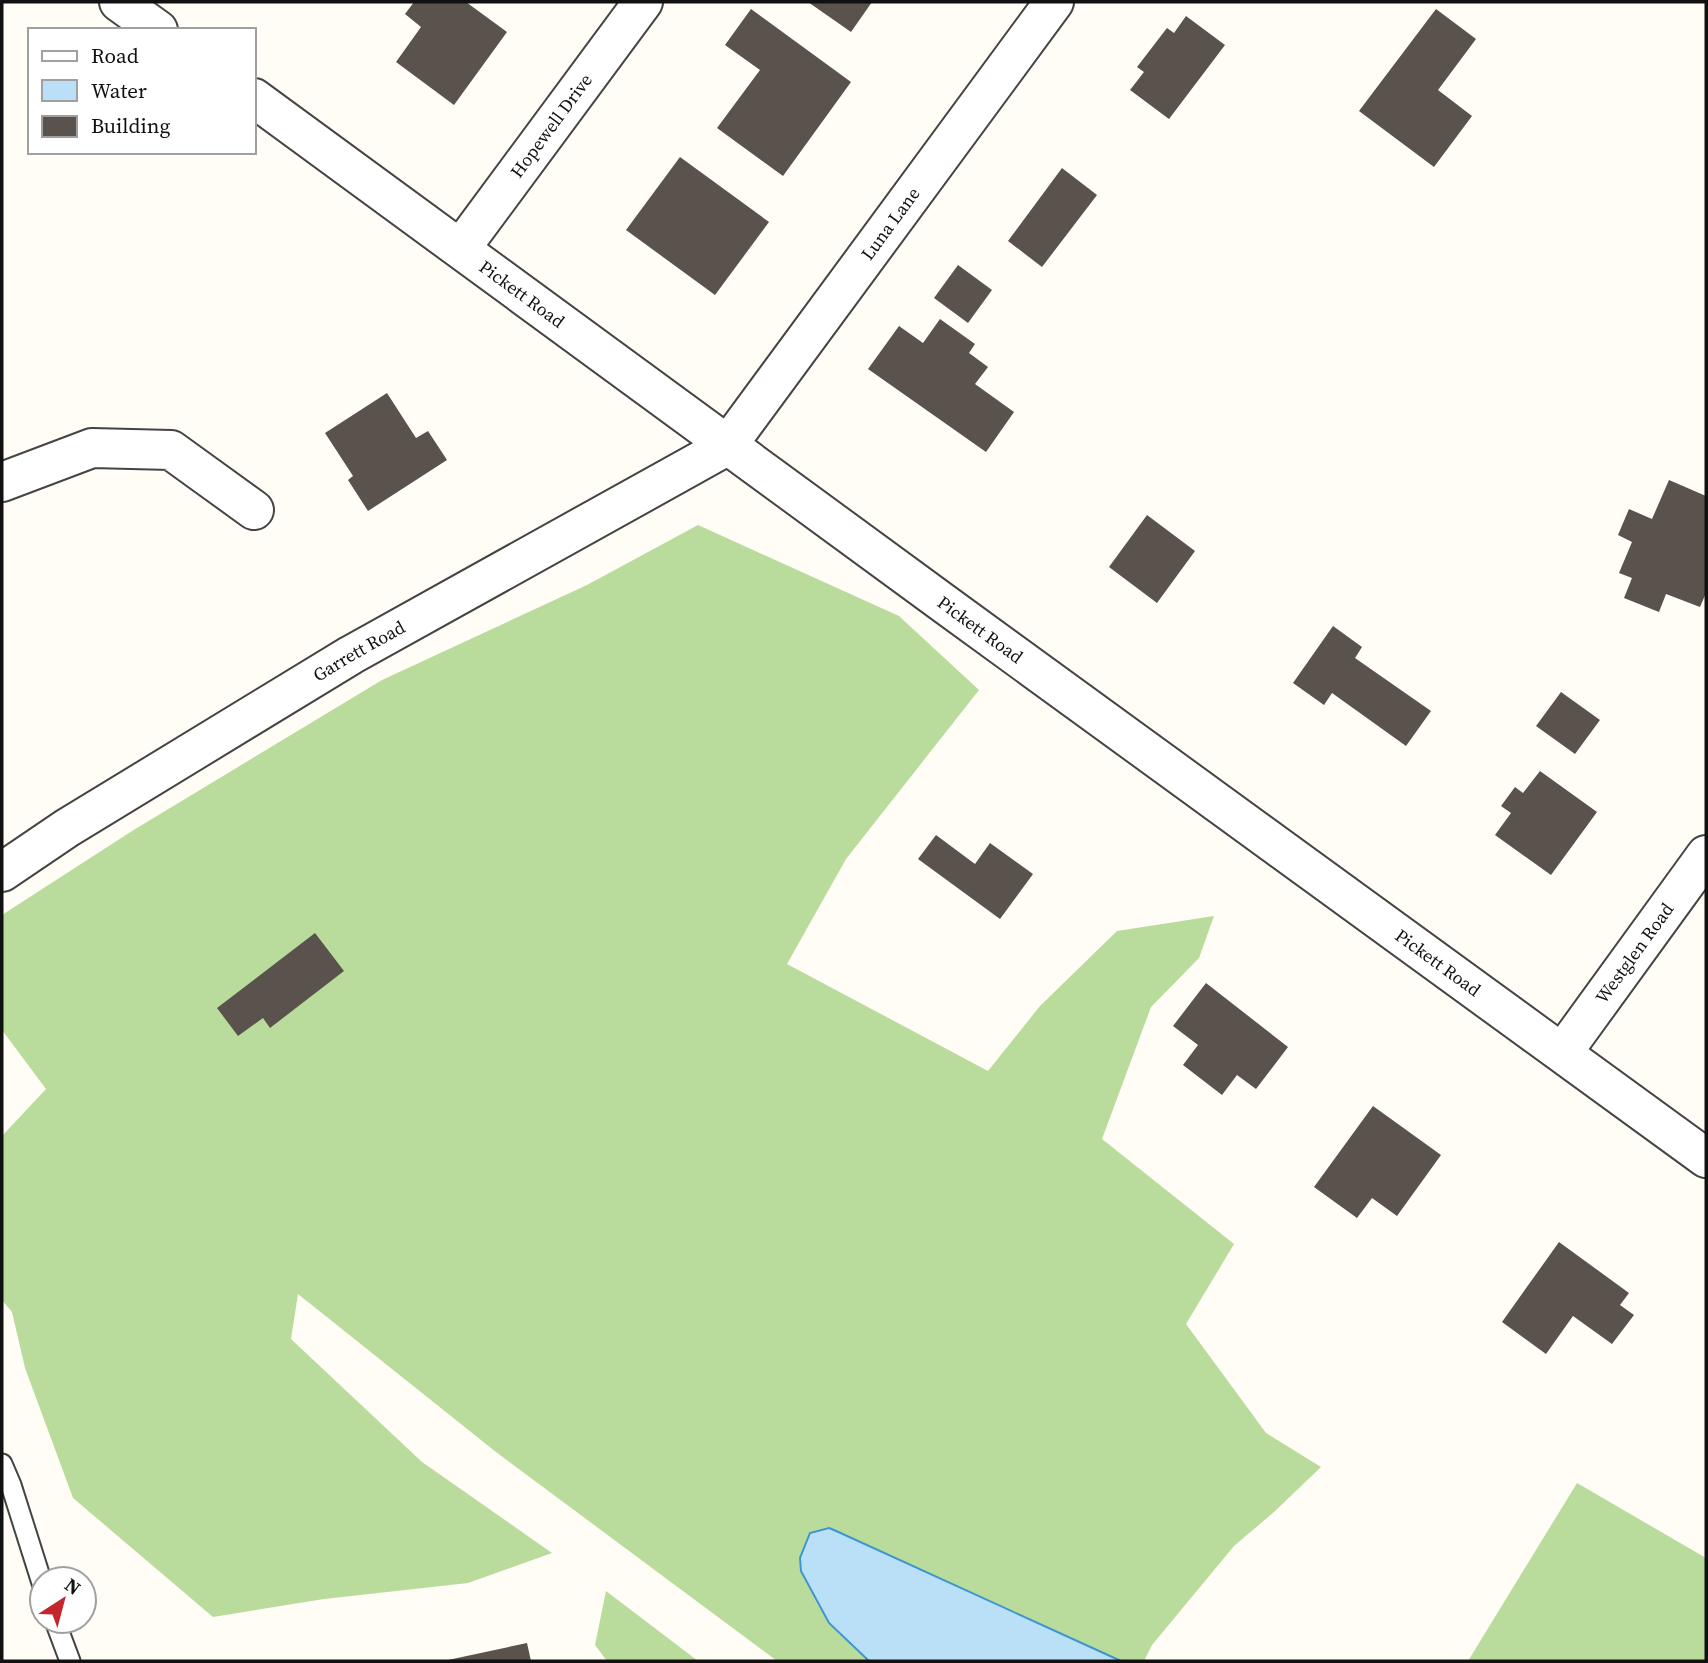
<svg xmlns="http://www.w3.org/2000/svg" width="1708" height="1663" font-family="'Source Serif 4',serif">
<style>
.forest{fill:#b9dc9c}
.water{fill:#b9e0f7;stroke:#3f96cf;stroke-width:2}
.building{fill:#5a524d}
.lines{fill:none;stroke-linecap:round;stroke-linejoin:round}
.service-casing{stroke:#444;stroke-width:23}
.minor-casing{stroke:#444;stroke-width:42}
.tertiary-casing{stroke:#444;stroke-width:42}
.service{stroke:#fff;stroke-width:19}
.minor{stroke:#fff;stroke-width:38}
.tertiary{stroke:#fff;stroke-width:38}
.labels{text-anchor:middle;stroke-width:7;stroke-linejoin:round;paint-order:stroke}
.street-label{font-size:18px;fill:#111;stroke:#fff}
</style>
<rect width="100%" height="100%" fill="#fffdf5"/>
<g class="forest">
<path d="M698 525 899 616 979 690 846 859 787 964 988 1071 1040 1006 1117 931 1214 916 1199 958 1151 1007 1102 1139 1234 1244 1186 1324 1266 1433 1321 1467 1274 1512 1234 1546 1152 1645 1144 1661H1121L834 1530 869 1661H777L496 1452 298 1294 291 1339 422 1462 552 1553 468 1583 324 1599 213 1617 73 1498 25 1368 12 1312 2 1300V1136L46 1089 2 1030V915L132 831 382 680 587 585Z"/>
<path d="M1577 1483 1706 1558V1661H1468Z"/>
<path d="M606 1591 698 1661H607L595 1645Z"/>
</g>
<path class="water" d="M829 1528 834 1530 1121 1661H869L829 1623 801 1571 800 1558 810 1533Z"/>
<g class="building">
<path d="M414 2H466L507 32 454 105 396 62 421 27 405 14Z"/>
<path d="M808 2H872L851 32Z"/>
<path d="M751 9 851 82 783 176 717 128 760 70 725 45Z"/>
<path d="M1436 9 1476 39 1438 90 1472 116 1434 167 1359 111Z"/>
<path d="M1186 16 1225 45 1169 119 1130 90 1144 72 1137 67 1167 28 1174 33Z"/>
<path d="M680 157 769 222 715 295 626 230Z"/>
<path d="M1062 168 1097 195 1042 267 1008 241Z"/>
<path d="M958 265 992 290 968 323 934 298Z"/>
<path d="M940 319 975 344 969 353 988 367 975 384 1014 412 986 452 868 369 899 326 923 343Z"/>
<path d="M387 393 416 438 428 431 447 460 368 511 348 480 353 476 325 433Z"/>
<path d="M1669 480 1706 496V593L1700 607 1666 594 1659 612 1624 598 1632 578 1619 573 1632 542 1618 535 1629 509 1652 519Z"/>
<path d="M1147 515 1195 551 1157 603 1109 567Z"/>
<path d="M1333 626 1362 647 1355 658 1431 711 1406 746 1332 693 1324 705 1293 683Z"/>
<path d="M1561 692 1600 720 1575 754 1536 726Z"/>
<path d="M1540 771 1597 812 1551 875 1495 835 1511 813 1501 806 1515 787 1523 793Z"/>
<path d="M936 835 975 864 990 843 1033 874 1000 919 918 859Z"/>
<path d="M315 933 344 971 270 1028 263 1018 238 1036 217 1008Z"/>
<path d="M1206 983 1288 1047 1256 1089 1237 1075 1222 1095 1183 1065 1198 1045 1173 1026Z"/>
<path d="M1373 1106 1441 1155 1397 1216 1372 1198 1357 1218 1314 1187Z"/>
<path d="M1559 1242 1629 1293 1620 1305 1634 1315 1612 1344 1573 1316 1546 1354 1502 1322Z"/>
<path d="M527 1643 531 1661H448V1660Z"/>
</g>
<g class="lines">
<g class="service-casing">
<g id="service">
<path d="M2 1464 11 1485 42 1583"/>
<path d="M55 1621 70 1661"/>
</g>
</g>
<g class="minor-casing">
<g id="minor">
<path id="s1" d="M461 248 643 2"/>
<path id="s2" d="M727 446 1054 2"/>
<path d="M2 482 92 448 171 450 254 510"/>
<path id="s3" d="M1563 1052 1706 855"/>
</g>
</g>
<g class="tertiary-casing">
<g id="tertiary">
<path d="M119 2 158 30"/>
<path id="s4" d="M254 98 946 605 1706 1158"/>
<path id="s5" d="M2 872 67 828 351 655 727 446"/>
</g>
</g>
<use href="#service" class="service"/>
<use href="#minor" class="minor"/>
<use href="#tertiary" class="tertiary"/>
</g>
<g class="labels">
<g class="street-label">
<text dy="6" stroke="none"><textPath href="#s1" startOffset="152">Hopewell Drive</textPath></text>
<text dy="6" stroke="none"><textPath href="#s2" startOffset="276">Luna Lane</textPath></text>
<text dy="6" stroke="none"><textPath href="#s4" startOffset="332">Pickett Road</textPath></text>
<text dy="6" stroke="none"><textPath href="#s4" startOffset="900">Pickett Road</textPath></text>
<text dy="6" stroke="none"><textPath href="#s5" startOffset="420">Garrett Road</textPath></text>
<text dy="6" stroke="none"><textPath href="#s3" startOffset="122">Westglen Road</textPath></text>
<text dy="6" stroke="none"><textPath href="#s4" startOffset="1466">Pickett Road</textPath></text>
</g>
</g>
<rect width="1708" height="1663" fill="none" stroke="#111111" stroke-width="7"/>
<rect x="28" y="28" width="228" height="126" fill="#ffffff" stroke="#a0a0a0" stroke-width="2"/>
<rect x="42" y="51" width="35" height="10" fill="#ffffff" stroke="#a0a0a0" stroke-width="2"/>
<text x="91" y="63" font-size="21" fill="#111111">Road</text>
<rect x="42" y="80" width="35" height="21" fill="#b9e0f7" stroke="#a0a0a0" stroke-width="2"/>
<text x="91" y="98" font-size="21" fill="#111111">Water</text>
<rect x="42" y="116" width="35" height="21" fill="#5a524d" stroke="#a0a0a0" stroke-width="2"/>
<text x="91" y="133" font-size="21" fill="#111111">Building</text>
<g transform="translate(63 1600) rotate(36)"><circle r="33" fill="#ffffff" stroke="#a0a0a0" stroke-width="2"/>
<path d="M0-5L12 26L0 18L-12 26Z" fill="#c4262e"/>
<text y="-10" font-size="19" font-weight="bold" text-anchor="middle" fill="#111111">N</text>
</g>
</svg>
